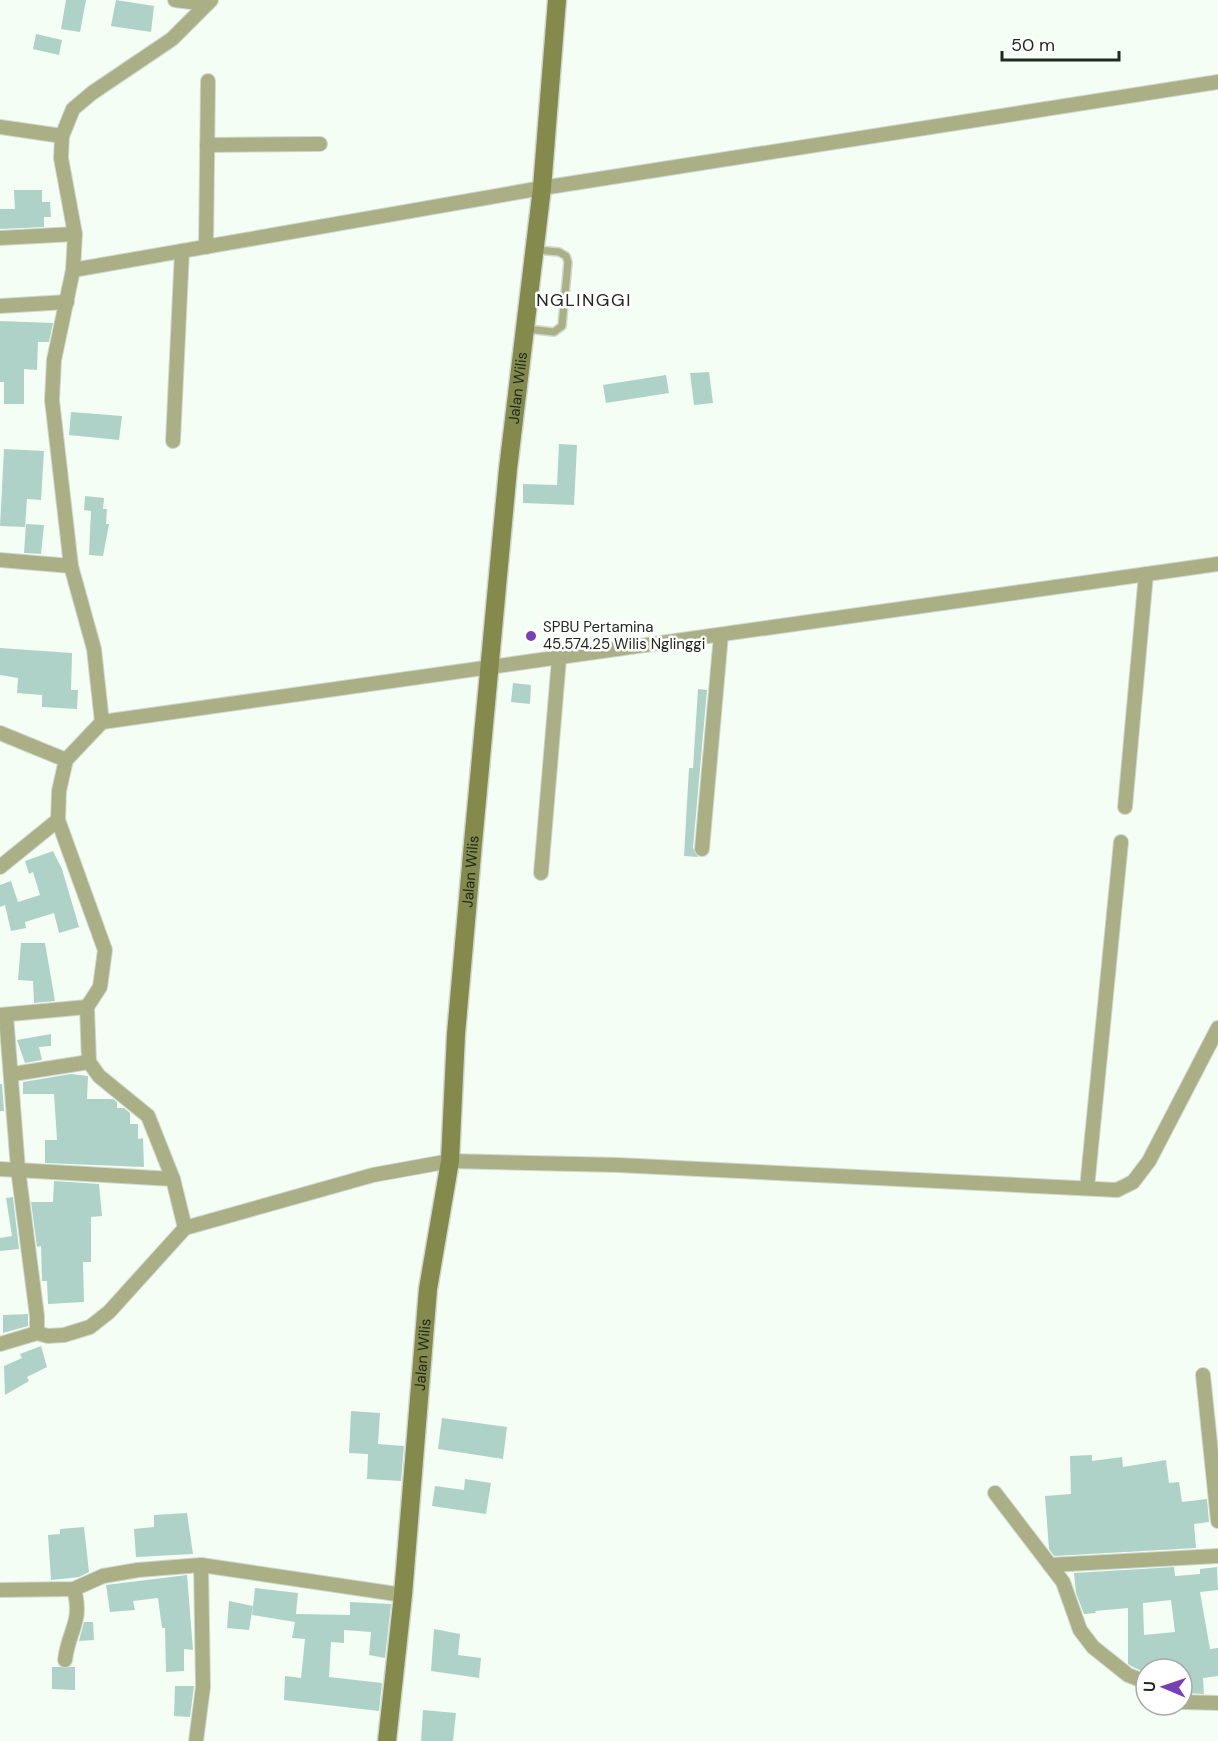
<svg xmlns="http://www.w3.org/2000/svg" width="1218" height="1741" font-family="'DM Sans',sans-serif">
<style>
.building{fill:#afd2c8;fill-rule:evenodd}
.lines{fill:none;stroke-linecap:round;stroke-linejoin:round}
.lane-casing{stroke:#cfd8cf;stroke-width:10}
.street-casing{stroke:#cfd8cf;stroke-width:16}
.secondary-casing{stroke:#cfd8cf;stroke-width:21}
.lane{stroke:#aaaf86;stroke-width:7}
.street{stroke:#aaaf86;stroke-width:14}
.secondary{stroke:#838a4b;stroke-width:18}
.poi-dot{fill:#7740b7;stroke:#fff;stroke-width:2}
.labels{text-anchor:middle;stroke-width:5;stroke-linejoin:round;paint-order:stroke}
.street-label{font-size:15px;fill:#212921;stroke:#fff}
.poi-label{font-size:15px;fill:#212921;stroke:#fff;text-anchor:start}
.quarter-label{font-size:18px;letter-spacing:1.5px;fill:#212921;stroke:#fff}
</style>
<rect width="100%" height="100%" fill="#f5fef5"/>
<g class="building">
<path d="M66 0H86L80 32 61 29Z"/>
<path d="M116 0 154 6 151 32 111 26Z"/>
<path d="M36 34 62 40 59 55 33 49Z"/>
<path d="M14 190H42V202H50L51 217H44V227L0 229V209H15Z"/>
<path d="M0 321 53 323 49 342H38L37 370 24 369V404H4V382H0Z"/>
<path d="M709 372 713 403 694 405 690 373Z"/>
<path d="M666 375 669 393 606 403 603 385Z"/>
<path d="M71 412 122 416 119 440 69 435Z"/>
<path d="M559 444 577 445 574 505 523 503V484L557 485Z"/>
<path d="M4 449 44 451 41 500 27 499 25 527 0 526Z"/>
<path d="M85 496 104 498 103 509H107L106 524H109L103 556 89 555 91 511 84 510Z"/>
<path d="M26 524 44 525 41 554 24 553Z"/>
<path d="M0 648 72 653 71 690H78L77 709 42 707V695L17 693 18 678 0 675Z"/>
<path d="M513 683 531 685 530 704 511 702Z"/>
<path d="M698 689 707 690 693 848 698 857 684 856 689 768H693Z"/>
<path d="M53 851 62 869 79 927 59 933 54 913 25 922 26 928 11 931 5 905 0 907V885L11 881 18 902 40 895 33 872 29 874 25 861Z"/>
<path d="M21 943H45L55 1001 34 1003 33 981 18 980Z"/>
<path d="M51 1034V1046L39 1047 42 1060 25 1063 17 1040Z"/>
<path d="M71 1074 88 1076 87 1099H113L117 1102V1108H124L130 1113V1124H138V1139L143 1138 144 1167 45 1163V1140H57L54 1094H23V1082Z"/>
<path d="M0 1084H2L4 1111H0Z"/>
<path d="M54 1181 99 1184 102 1216 91 1217V1262H83L84 1302 48 1304 47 1281H42L41 1246 37 1247 31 1202H53Z"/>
<path d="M13 1197 19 1249 0 1251V1238L12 1236 6 1198Z"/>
<path d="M28 1314V1326L3 1333V1315Z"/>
<path d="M41 1346 47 1367 27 1377 29 1381 5 1395 4 1366 22 1358 20 1354Z"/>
<path d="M351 1411 380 1413 378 1444 404 1446 401 1481 367 1479 368 1454 349 1453Z"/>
<path d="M442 1418 507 1427 503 1459 438 1449Z"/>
<path d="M1092 1455V1461L1122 1457 1123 1467 1166 1460 1169 1483 1179 1482 1182 1502 1207 1499 1209 1522 1194 1524 1196 1548 1054 1556 1049 1549 1045 1496 1071 1494 1070 1456Z"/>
<path d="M465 1479 491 1483 486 1514 432 1506 435 1486 464 1490Z"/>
<path d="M187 1513 193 1554 136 1557 134 1529 154 1527V1515Z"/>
<path d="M84 1527 89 1572 79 1577 51 1580 48 1535 60 1534V1529Z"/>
<path d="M1174 1567 1175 1576 1200 1574V1569L1217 1567 1218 1590 1200 1592 1210 1649 1218 1648V1676L1203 1678 1204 1694 1184 1693 1182 1669H1146L1144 1672 1133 1667 1128 1664V1608L1095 1611 1096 1613 1084 1614 1076 1593 1074 1573ZM1171 1600 1175 1632 1144 1635 1143 1603Z"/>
<path d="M187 1575 193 1650 184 1649V1671L166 1672 165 1628H162L158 1598 133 1601 135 1610 110 1612 106 1585Z"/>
<path d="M255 1588 298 1593 296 1614 350 1615V1602L391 1604 385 1658 369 1655 371 1632 344 1630V1643L331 1642 329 1677 382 1683 379 1711 284 1700 285 1676 301 1678 305 1639 292 1638 295 1622 252 1615Z"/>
<path d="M229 1601 253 1606 249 1630 227 1628Z"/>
<path d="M84 1622H93L94 1640 79 1641Z"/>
<path d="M434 1629 460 1634 458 1655 481 1658 479 1678 431 1671Z"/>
<path d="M52 1667H75V1690L52 1689Z"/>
<path d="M175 1686H194L190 1717 174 1716Z"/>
<path d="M423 1710 456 1713 453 1741H421Z"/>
</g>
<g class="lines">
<g class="lane-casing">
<path id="lane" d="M527 329 554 332 562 326 568 262 566 256 559 252 537 250"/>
</g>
<g class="street-casing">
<g id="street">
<path d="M175 0 207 4"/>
<path d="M0 127 62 136"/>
<path d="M207 145 320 144"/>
<path d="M0 238 75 234"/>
<path d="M206 247 208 81"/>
<path d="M73 270 542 188 1218 82"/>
<path d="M0 306 67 302"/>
<path d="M173 441 182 251"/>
<path d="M0 560 71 566"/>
<path d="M102 722 1218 564"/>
<path d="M0 733 66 760"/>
<path d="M1125 807 1146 574"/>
<path d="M702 849 721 635"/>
<path d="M0 867 58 820"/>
<path d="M541 873 559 659"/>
<path d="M0 1015 87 1007"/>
<path d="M6 1015 18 1169 37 1316V1333"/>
<path d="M13 1074 89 1062"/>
<path d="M0 1169 173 1179"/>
<path d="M1087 1188 1121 842"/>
<path d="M185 1228 173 1179 148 1116 99 1076 89 1062 87 1007 100 987 105 950 58 820 59 791 66 760 102 722 94 649 71 566 52 400 54 360 73 270 75 234 61 158 62 136 73 109 92 93 172 39 211 0"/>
<path d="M0 1344 37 1333 48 1336 64 1335 90 1327 109 1312 185 1228 373 1175 450 1161 618 1165 1117 1190 1133 1182 1149 1161 1218 1028"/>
<path d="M1203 1375 1218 1521"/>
<path d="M995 1493 1063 1582 1080 1630 1093 1647 1128 1675 1146 1682"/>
<path d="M1050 1565 1218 1556"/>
<path d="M0 1590 74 1589 103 1576 138 1570 201 1565 403 1595"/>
<path d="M65 1660C69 1628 83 1623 74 1589"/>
<path d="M1182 1702 1218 1703"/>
<path d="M196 1741 203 1687 201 1565"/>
</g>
</g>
<g class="secondary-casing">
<g id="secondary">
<path id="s1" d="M387 1741 403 1595 428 1289 450 1161 456 1034 473 843 508 469 542 188 557 0"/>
</g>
</g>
<use href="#lane" class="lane"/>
<use href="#street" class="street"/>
<use href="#secondary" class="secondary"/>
</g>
<circle class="poi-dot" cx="531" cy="636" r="6"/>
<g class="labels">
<g class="street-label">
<text dy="5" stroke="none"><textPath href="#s1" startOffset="1360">Jalan Wilis</textPath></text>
<text dy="5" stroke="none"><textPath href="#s1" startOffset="874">Jalan Wilis</textPath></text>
<text dy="5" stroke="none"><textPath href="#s1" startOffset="388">Jalan Wilis</textPath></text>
</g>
<g class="poi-label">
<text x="543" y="632">SPBU Pertamina<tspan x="543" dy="17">45.574.25 Wilis Nglinggi</tspan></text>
</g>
<g class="quarter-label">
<text x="584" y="306">NGLINGGI</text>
</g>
</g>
<g transform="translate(1164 1687) rotate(272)"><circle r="28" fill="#ffffff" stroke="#a6a9a6" stroke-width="1.5"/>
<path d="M0-4.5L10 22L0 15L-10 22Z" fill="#7740b7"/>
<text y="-9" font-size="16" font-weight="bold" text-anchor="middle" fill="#212921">U</text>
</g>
<path d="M1002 51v9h117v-9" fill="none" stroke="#212921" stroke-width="3"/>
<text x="1011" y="51" font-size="18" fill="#212921" stroke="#ffffff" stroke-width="4.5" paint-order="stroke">50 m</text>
</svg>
